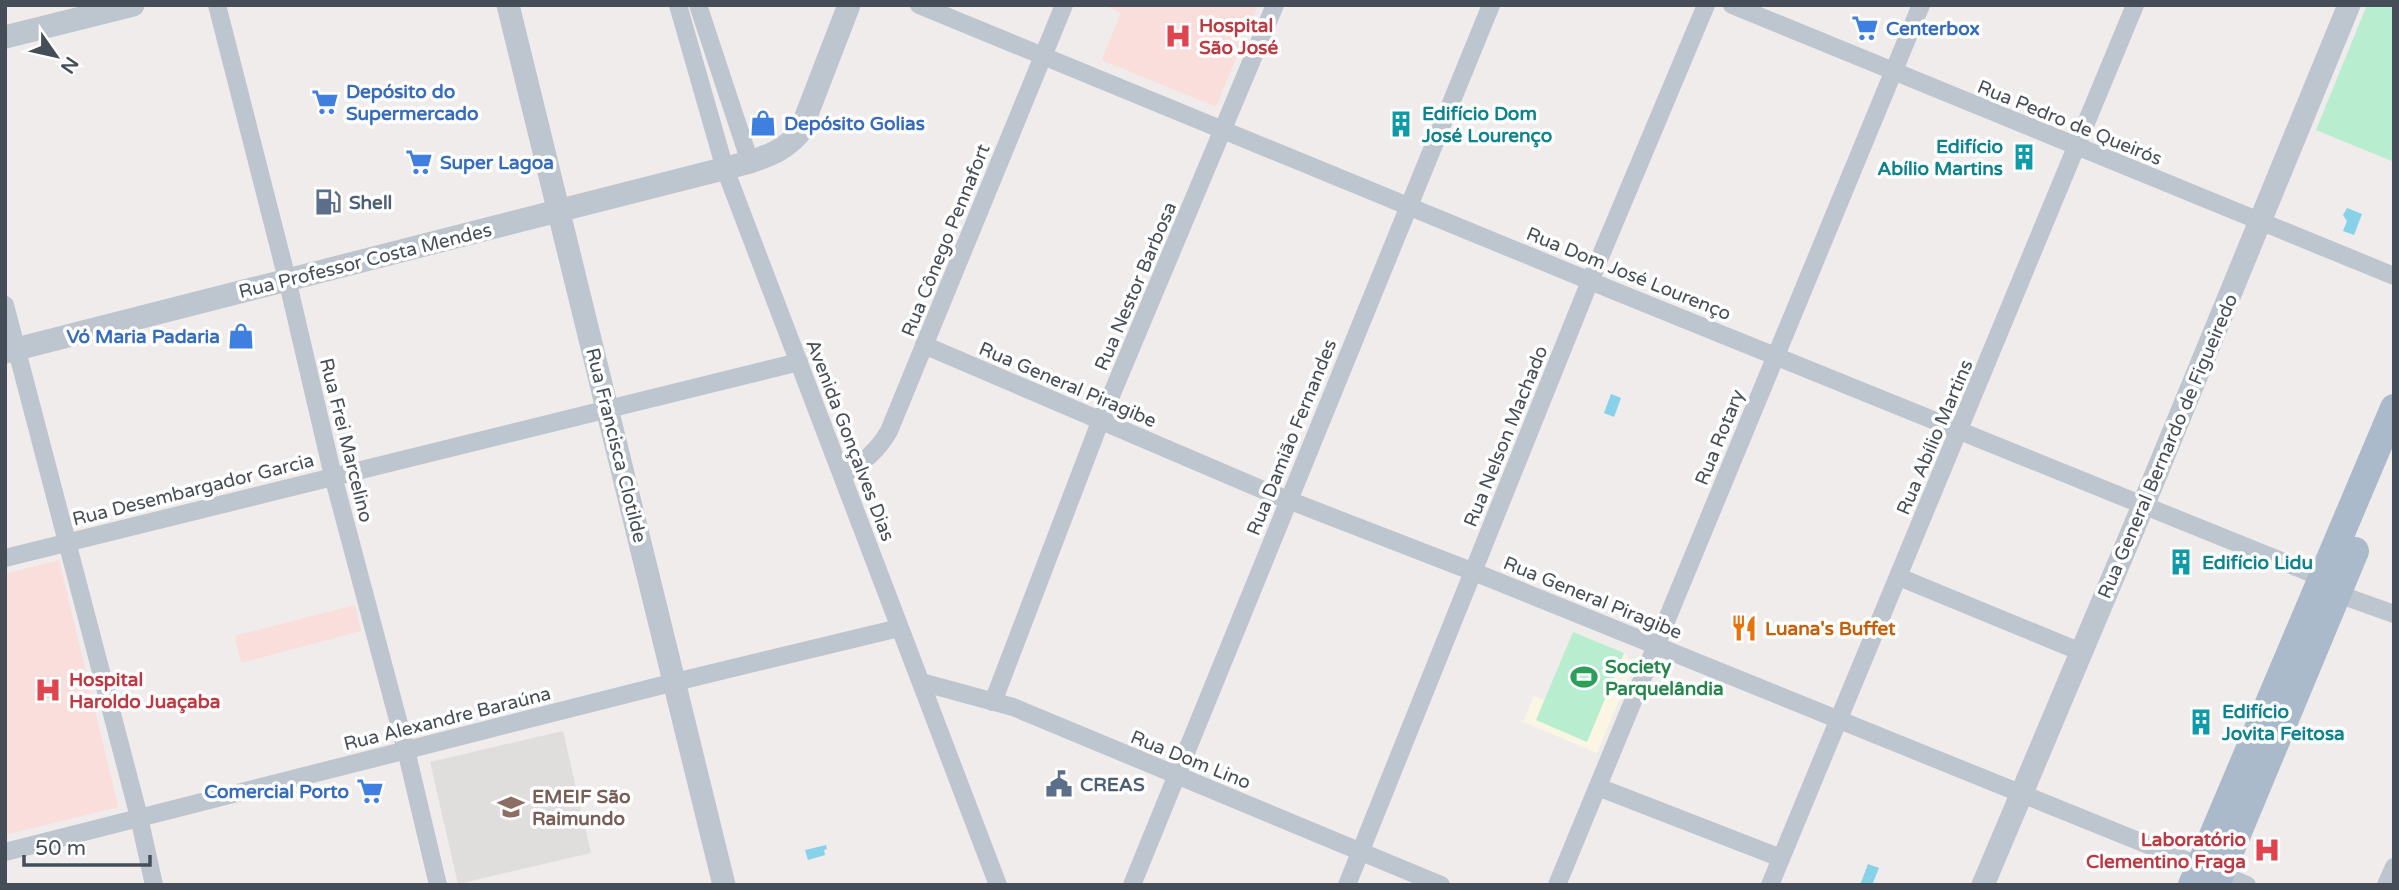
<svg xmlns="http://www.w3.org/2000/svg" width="2399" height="890" font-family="'Varela Round',sans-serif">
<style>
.commercial{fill:#fbf5e3}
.education{fill:#e0dddd}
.medical{fill:#f9dedb}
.green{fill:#b9edcf}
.water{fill:#87d1e9}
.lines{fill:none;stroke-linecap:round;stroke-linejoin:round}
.minor{stroke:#bdc5ce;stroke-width:18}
.tertiary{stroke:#bdc5ce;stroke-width:23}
.primary{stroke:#abbacb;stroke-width:28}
.labels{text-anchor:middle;stroke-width:7;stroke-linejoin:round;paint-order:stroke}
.health-label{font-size:19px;font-weight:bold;fill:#be3a42;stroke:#fff;text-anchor:start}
.shop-label{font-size:19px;font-weight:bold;fill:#366cbe;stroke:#fff;text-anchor:start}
.culture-label{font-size:19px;font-weight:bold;fill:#0d838f;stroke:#fff;text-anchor:start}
.street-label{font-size:19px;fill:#454e58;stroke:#fff}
.service-label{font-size:19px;font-weight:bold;fill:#4e5e75;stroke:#fff;text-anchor:start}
.food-label{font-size:19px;font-weight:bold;fill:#c56008;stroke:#fff;text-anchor:start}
.leisure-label{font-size:19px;font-weight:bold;fill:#27864d;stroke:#fff;text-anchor:start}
.education-label{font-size:19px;font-weight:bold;fill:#785e54;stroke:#fff;text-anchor:start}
</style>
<rect width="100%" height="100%" fill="#efeceb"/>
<path class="commercial" d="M1573 632 1627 655 1633 668 1597 753 1523 722 1534 696 1545 700Z"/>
<path class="education" d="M563 731 591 853 458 884 430 762Z"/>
<g class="medical">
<path d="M1105 5H1258L1216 107 1102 60 1121 13Z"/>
<path d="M59 560 118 807 5 835V574Z"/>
<path d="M355 605 361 631 241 663 235 636Z"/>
</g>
<g class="green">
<path d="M2367 5H2394V162L2316 130Z"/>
<path d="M1573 632 1624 653 1587 742 1536 720Z"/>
</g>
<g class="water">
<path d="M2347 208 2362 214 2354 235 2343 231 2347 221 2343 215Z"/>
<path d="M1611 394 1621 398 1614 417 1604 413Z"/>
<path d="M826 845 827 849 824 850 825 855 808 860 805 850Z"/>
<path d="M1868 864 1879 868 1872 885H1860Z"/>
</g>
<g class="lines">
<g class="minor">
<path d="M217 5 287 279 333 476 406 750 438 885"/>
<path d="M678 5 725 169 998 885"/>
<path d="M698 5 750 162"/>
<path d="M919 5 1612 290 2323 578"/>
<path d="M1732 5 2394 276"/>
<path d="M5 305 139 817 154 885"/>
<path d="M924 345 1270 493 1474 572 2247 885"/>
<path d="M843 475C863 462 877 452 889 431L1064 5"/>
<path d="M5 558 799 362"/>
<path d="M1899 577 2081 652"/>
<path d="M2338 594 2394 614"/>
<path d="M921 682 1013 707 1441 885"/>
<path d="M993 702 1100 422 1275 5"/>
<path d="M1598 787 1781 858"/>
<path d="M5 852 663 685 899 628"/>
<path d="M1132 885 1491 5"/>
<path d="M1347 885 1590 281 1706 5"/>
<path d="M1557 885 1921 5"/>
<path d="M1770 885 2135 5"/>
<path d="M2386 885 2394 867"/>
</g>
<g class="tertiary">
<path d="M508 5 724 885"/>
<path d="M5 37 133 5"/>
<path d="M5 352 750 162C771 155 786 149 800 132L849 5"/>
<path d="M1983 885 2143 506 2349 5"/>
</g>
<g class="primary">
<path d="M2192 885 2394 408"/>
<path d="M2216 885 2355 551"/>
</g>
</g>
<defs>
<g id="supermarket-bare" transform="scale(2.1)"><path d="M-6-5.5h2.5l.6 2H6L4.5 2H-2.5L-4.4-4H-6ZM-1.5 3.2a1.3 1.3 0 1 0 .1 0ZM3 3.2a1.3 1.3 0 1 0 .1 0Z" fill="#3f7fe0" stroke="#fff" stroke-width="2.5" paint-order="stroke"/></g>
<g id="hospital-bare" transform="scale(2.1)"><path d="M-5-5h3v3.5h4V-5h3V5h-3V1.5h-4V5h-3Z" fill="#e0444e" stroke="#fff" stroke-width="2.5" paint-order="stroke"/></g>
<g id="shop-bare" transform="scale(2.1)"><path d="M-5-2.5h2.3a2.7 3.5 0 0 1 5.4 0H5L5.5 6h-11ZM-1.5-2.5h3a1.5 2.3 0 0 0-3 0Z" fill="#3f7fe0" stroke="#fff" stroke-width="2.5" paint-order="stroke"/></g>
<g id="building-bare" transform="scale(2.1)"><path d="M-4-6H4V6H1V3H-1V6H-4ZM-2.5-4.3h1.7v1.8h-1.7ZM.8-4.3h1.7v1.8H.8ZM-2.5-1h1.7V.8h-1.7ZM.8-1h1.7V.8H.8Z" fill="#0f9aa8" stroke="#fff" stroke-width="2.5" paint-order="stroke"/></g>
<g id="fuel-bare" transform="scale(2.1)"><path d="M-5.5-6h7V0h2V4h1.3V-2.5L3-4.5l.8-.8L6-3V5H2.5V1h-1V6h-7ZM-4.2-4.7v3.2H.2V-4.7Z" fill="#5c6f8a" stroke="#fff" stroke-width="2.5" paint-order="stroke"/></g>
<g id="restaurant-bare" transform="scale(2.1)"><path d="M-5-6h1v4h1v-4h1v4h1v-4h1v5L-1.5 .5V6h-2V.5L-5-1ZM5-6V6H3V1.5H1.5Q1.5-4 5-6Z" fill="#e8710a" stroke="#fff" stroke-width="2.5" paint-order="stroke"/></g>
<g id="stadium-bare" transform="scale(2.1)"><path d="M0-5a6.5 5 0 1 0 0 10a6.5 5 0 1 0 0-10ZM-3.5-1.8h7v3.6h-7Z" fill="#2e9e5b" stroke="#fff" stroke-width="2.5" paint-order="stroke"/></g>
<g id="civic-bare" transform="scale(2.1)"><path d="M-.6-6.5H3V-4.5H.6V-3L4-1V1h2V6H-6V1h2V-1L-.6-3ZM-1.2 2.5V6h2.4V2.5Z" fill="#5c6f8a" stroke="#fff" stroke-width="2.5" paint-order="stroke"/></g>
<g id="school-bare" transform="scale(2.1)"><path d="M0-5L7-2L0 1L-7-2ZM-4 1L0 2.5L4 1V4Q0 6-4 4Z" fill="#8d6e63" stroke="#fff" stroke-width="2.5" paint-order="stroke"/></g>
</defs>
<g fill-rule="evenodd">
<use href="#supermarket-bare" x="1865" y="28"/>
<use href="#hospital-bare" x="1178" y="36"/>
<use href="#supermarket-bare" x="325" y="102"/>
<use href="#shop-bare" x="763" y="123"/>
<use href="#building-bare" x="1401" y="124"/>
<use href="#building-bare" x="2024" y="157"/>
<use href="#supermarket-bare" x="419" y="162"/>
<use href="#fuel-bare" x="328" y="202"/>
<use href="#shop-bare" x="241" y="336"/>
<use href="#building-bare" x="2181" y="562"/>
<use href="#restaurant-bare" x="1744" y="628"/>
<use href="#stadium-bare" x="1584" y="677"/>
<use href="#hospital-bare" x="48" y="690"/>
<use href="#building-bare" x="2201" y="722"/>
<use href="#civic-bare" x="1059" y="784"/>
<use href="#supermarket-bare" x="370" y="791"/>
<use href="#school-bare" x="511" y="807"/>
<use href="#hospital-bare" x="2267" y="850"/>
</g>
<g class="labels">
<g class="health-label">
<text x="1199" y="32">Hospital<tspan x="1199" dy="22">São José</tspan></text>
<text x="69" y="686">Hospital<tspan x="69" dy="22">Haroldo Juaçaba</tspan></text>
<text x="2246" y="846" text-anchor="end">Laboratório<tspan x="2246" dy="22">Clementino Fraga</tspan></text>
</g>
<g class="shop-label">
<text x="1886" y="35">Centerbox</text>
<text x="346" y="98">Depósito do<tspan x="346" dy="22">Supermercado</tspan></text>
<text x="784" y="130">Depósito Golias</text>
<text x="440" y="169">Super Lagoa</text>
<text x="220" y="343" text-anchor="end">Vó Maria Padaria</text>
<text x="349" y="798" text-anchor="end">Comercial Porto</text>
</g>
<g class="culture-label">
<text x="1422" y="120">Edifício Dom<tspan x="1422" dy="22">José Lourenço</tspan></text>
<text x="2003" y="153" text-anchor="end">Edifício<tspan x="2003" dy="22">Abílio Martins</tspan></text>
<text x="2202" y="569">Edifício Lidu</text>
<text x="2222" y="718">Edifício<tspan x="2222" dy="22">Jovita Feitosa</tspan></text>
</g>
<g class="street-label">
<text transform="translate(2070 122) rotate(22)" y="7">Rua Pedro de Queirós</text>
<text transform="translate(945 240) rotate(-68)" y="7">Rua Cônego Pennafort</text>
<text transform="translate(365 260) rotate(-14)" y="7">Rua Professor Costa Mendes</text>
<text transform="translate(1629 273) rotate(22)" y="7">Rua Dom José Lourenço</text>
<text transform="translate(1135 286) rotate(-67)" y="7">Rua Nestor Barbosa</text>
<text transform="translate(1068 384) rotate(23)" y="7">Rua General Piragibe</text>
<text transform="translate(1505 436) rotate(-68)" y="7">Rua Nelson Machado</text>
<text transform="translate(1291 437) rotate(-68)" y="7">Rua Damião Fernandes</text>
<text transform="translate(1719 437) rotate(-68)" y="7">Rua Rotary</text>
<text transform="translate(1934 437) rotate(-67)" y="7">Rua Abílio Martins</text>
<text transform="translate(347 440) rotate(76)" y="7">Rua Frei Marcelino</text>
<text transform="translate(851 440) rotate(69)" y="7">Avenida Gonçalves Dias</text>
<text transform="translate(617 445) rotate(76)" y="7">Rua Francisca Clotilde</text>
<text transform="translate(2167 446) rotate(-67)" y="7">Rua General Bernardo de Figueiredo</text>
<text transform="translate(193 489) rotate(-14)" y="7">Rua Desembargador Garcia</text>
<text transform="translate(1593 597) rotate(22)" y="7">Rua General Piragibe</text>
<text transform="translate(447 718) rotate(-14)" y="7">Rua Alexandre Baraúna</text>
<text transform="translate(1191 759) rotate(22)" y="7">Rua Dom Lino</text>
</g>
<g class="service-label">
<text x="349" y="209">Shell</text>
<text x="1080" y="791">CREAS</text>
</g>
<g class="food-label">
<text x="1765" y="635">Luana's Buffet</text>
</g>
<g class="leisure-label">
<text x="1605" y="673">Society<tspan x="1605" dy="22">Parquelândia</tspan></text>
</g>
<g class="education-label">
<text x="532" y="803">EMEIF São<tspan x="532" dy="22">Raimundo</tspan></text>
</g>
</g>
<rect width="2399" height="890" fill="none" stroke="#454e58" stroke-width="14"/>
<g transform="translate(56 56) rotate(124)" stroke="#ffffff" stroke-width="5" paint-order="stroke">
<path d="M0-5L12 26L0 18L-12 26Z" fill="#454e58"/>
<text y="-10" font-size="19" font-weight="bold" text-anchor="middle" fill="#454e58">N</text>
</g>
<path d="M24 855v10h126v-10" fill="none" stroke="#454e58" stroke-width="3.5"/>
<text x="35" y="855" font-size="21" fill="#454e58" stroke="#ffffff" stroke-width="5" paint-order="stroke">50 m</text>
</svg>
